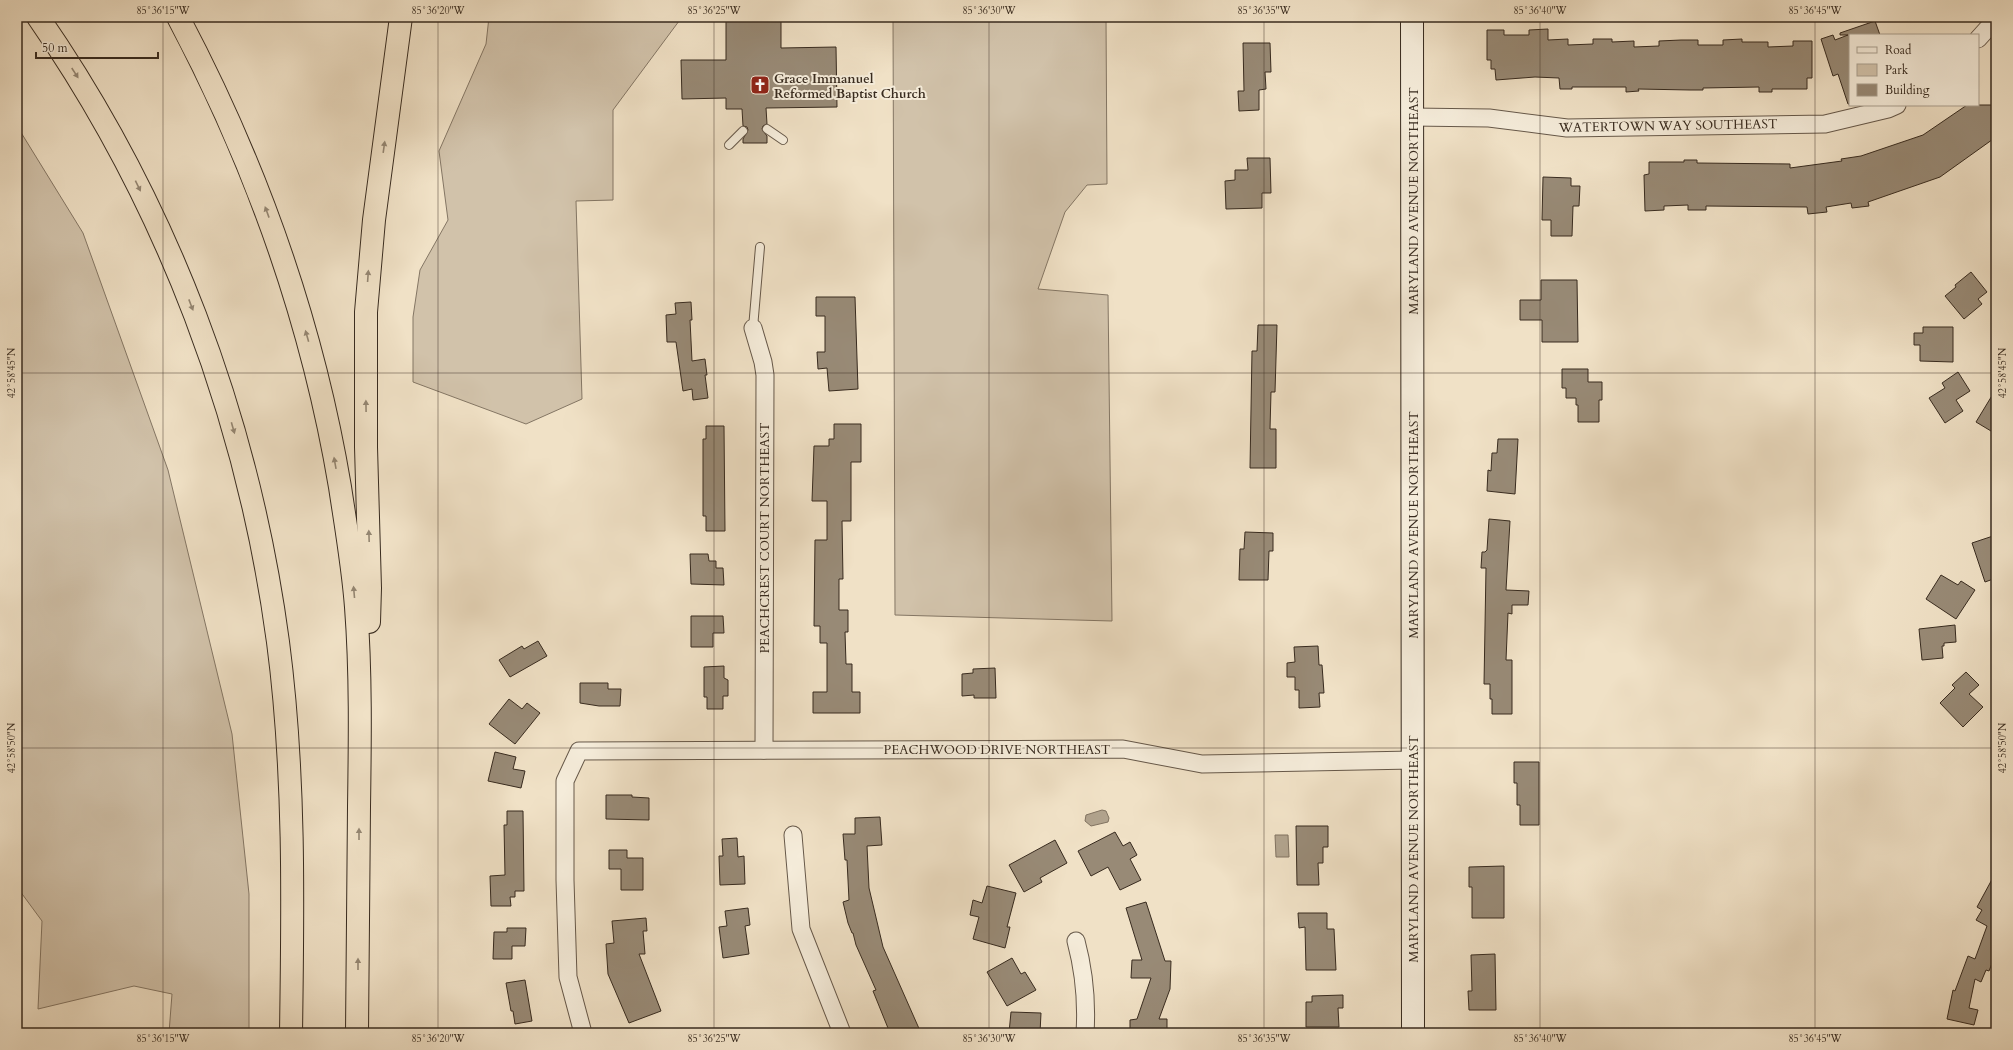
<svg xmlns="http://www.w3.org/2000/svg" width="2013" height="1050" font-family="Cardo,serif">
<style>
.green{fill:#d1c2aa;stroke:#847664}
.water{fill:#b1a38d;stroke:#817361}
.building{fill:#988a76;stroke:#382b1f}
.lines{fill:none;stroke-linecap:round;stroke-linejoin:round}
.lane-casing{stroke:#665849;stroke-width:10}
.street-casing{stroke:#665849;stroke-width:19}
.secondary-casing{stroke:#382b1f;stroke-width:24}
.highway-casing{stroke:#382b1f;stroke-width:24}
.lane{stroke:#f5ecda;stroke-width:8}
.street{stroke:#f5ecda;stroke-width:17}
.secondary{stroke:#f5ecda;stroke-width:22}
.highway{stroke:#f0e1c6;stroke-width:22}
.oneway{fill:#948672}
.ticks{fill:none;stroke:#382b1f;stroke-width:1;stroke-opacity:0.45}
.labels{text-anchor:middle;stroke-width:4;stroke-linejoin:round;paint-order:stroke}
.poi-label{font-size:13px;font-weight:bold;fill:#382b1f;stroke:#f5ecda;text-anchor:start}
.street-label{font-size:13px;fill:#382b1f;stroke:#f5ecda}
.neatline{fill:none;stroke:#382b1f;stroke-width:1.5}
.ticks-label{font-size:10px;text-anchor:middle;fill:#382b1f}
</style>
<rect width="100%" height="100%" fill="#f0e1c6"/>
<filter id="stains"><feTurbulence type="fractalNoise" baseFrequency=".005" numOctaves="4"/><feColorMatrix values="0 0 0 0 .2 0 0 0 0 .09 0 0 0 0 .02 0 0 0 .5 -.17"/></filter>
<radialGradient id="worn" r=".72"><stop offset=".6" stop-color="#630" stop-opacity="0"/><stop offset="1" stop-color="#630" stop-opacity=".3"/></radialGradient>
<g class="green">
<path d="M489 17H682L613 110V200L576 201 582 399 526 424 413 382V317L420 270 448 220 439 151 486 44Z"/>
<path d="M893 17H1106L1107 184 1087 185 1065 212 1038 289 1108 295 1112 621 895 615Z"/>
<path d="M17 126 83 233 168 470 232 734 249 894V1033H169L172 994 134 986 38 1009 42 921 17 887Z"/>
</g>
<g class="water">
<path d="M1102 810 1106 811 1109 818 1108 822 1091 826 1085 821 1086 815Z"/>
<path d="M1275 835H1288L1289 857H1276Z"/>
</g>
<g class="building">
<path d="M726 17H781V48L836 47 837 107 766 108 767 124 763 126 762 129 767 136V143H743V139L748 130 747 127 743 126 742 109H726V98L682 99 681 60H726Z"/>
<path d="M1875 21 1880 35H1850V104H1848L1838 74 1833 76 1821 39 1833 35 1835 40 1848 35H1840V33Z"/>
<path d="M1548 29V40L1568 39V45L1593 44V39H1612V42L1634 41V47L1659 46V41L1681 40H1698V45H1723V40L1742 39V42H1768V47L1793 46V41H1812V78H1807V89H1772V92H1759V87L1703 88V90H1690L1638 89 1639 91 1626 92V87H1572V89H1560L1559 78 1535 77 1496 80 1495 69H1491V60H1487V30H1504V35H1529V30Z"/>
<path d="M1243 43H1270L1271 72H1265L1266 89 1259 90V110L1239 111 1238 91H1244Z"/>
<path d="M1967 105H1996V137L1940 177 1868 202 1869 206 1852 208 1851 203 1826 207 1827 212 1808 214 1807 207 1706 206V210H1688V205L1664 206V210L1645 211 1644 175 1649 174V162H1684V160H1697V163L1790 164V168L1842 161 1841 159 1861 156 1923 135Z"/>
<path d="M1247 158H1270L1271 193H1262V208L1226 209 1225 181 1235 180V170H1248Z"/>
<path d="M1543 177 1571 178V186H1580L1579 206H1573L1572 236H1551V220H1542Z"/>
<path d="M1971 272 1987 292 1978 299 1982 304 1964 319 1945 296 1956 287 1955 285Z"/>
<path d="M1541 280H1577L1578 342H1542V320H1520V300H1541Z"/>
<path d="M816 297H855L858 389 829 391 827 368 818 369 817 352H825V316H816Z"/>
<path d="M691 302 692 320H690L692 361 705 359 707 375H705L708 398 693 400 692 389 683 391 676 342H667L666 315 676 314 675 303Z"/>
<path d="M1258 325H1277L1275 392H1271L1270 429H1276V468H1250L1252 351H1257Z"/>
<path d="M1923 327H1953V362L1920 361V345H1914V333H1923Z"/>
<path d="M1562 369H1588V382H1602V400H1599V422H1578V405H1576V398H1566V388H1562Z"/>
<path d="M1958 372 1970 391 1956 400 1963 411 1945 423 1929 398 1945 388 1942 383Z"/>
<path d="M1996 389V434L1976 422Z"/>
<path d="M834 424H861V462H851V521H842L843 579H839V610H848V632H845L846 664H852V692H860V713H813V692H827V643H820V626H814L815 540H827V501H812L814 446H829V439H834Z"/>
<path d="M706 426H724L725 531H706V516H703V439H706Z"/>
<path d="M1498 439H1518L1515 494 1487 491 1488 470 1491 471 1492 453H1497Z"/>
<path d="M1489 519 1510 521 1506 590 1529 591 1528 605H1512V614L1508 613 1506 660H1512V714H1492V699H1490V684H1484L1486 568H1481L1482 552H1485L1487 550Z"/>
<path d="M1245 532 1273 533V551H1269L1268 580H1239L1240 549H1244Z"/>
<path d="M1996 535V578L1985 582 1972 543Z"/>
<path d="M690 554H708L709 561H716V568H723L724 585 691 584Z"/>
<path d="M1941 575 1958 585 1961 581 1975 590 1956 619 1926 599Z"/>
<path d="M691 616H723L724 633H713V647H691Z"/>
<path d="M1955 625 1956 642 1944 643V646H1942L1943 658 1922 660 1919 629Z"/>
<path d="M538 641 547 656 510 677 499 660 522 646 524 649Z"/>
<path d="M1318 646 1319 665H1322L1324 693H1319L1320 707 1299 708V690H1295V677H1287V663L1295 662 1294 647Z"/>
<path d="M724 666V678L728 680V696H723V709H707V697H704V667Z"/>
<path d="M995 668 996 698H974V695L962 696V674L973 673V669Z"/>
<path d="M1966 672 1979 685 1969 694 1983 707 1963 727 1940 703 1955 688 1952 685Z"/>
<path d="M580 683H608V689H621L620 706H599L580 703Z"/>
<path d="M509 699 522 709 527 703 540 713 515 744 489 724Z"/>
<path d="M495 752 516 757 513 769 525 771 521 788 488 781Z"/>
<path d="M1514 762H1539V825H1520V805H1517V783H1514Z"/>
<path d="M606 795H632V797L649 798V820L606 819Z"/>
<path d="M507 811H523L524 891H515V897H510L511 906H491L490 876 505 875 504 825H507Z"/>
<path d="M880 817 882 845 867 846 869 888 883 947 921 1033H890L873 991 876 990 856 945 853 933H852L848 923 843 902 849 900 847 860H845L843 834H855V818Z"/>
<path d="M1296 826H1328V847H1323V863H1318L1319 885H1297Z"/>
<path d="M1115 832 1123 846 1130 842 1137 855 1130 859 1141 880 1120 890 1108 867 1091 876 1078 851Z"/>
<path d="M737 838 738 857 744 856 745 884 720 885 719 856H723L722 839Z"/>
<path d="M1055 840 1067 863 1040 878 1042 882 1024 892 1009 865Z"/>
<path d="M609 850H627V858H643V890H621V869H609Z"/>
<path d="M1504 866V918H1472V887H1469V867Z"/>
<path d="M1996 872V953L1989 971 1986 970 1981 982 1975 979 1969 1008 1978 1010 1974 1025 1947 1019 1953 990 1955 991 1968 956 1975 959 1987 926 1976 920 1982 910 1977 907Z"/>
<path d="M987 886 1016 893 1007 927H1010L1005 948 973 939 979 917 970 915 973 900 982 903Z"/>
<path d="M1146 902 1165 961H1171L1170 989 1159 1019H1167V1033H1130V1020L1137 1019 1151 978H1131L1132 960H1142L1126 908Z"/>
<path d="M748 908 750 925 745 926 749 954 723 958 719 927 727 926 725 911Z"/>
<path d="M1298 913H1327V929H1334L1336 970H1306L1305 927 1299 928Z"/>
<path d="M646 918 647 931H643L645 954H639L661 1011 629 1023 608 974 606 944 614 943 612 921Z"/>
<path d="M507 928H526L525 946H512V959H493L494 932H507Z"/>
<path d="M1495 954 1496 1010H1469L1468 991H1472L1471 955Z"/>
<path d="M1012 958 1021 974 1025 972 1036 990 1007 1006 987 972Z"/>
<path d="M525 980 532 1021 515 1024 513 1011H511L506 983Z"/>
<path d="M1343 995V1008H1338L1339 1027H1306V1002H1312V996Z"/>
<path d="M1011 1012 1041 1013 1040 1033H1009Z"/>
</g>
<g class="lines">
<g class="lane-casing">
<g id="lane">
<path d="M767 129 783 140"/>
<path d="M729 145 743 131"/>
<path d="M753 328 760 247"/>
</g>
</g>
<g class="street-casing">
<g id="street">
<path d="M1978 39 1996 19"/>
<path d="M1412 117 1489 118 1567 128 1825 124 1888 109 1897 105"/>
<path d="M753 328 763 362 765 375 764 750"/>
<path d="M793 835 801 929 842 1033"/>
<path d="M1076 941C1084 971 1087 1002 1085 1033"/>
<path d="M583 1033 568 977 565 880V781L579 751 1123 749 1202 764 1413 760"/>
</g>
</g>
<g class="secondary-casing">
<path id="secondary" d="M1412 17 1413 1033"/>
</g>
<g class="highway-casing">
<g id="highway">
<path d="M38 17C167 203 248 418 278 642 295 771 293 903 291 1033"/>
<path d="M178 17C257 166 312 320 340 487 346 527 353 567 356 607 361 673 360 740 359 807 358 882 358 958 357 1033"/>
<path d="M369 622 370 588 366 447V312L374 220 401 17"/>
</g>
</g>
<use href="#lane" class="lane"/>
<use href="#street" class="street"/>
<use href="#secondary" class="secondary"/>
<use href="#highway" class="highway"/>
</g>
<defs><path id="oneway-solid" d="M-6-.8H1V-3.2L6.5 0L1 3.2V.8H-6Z"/></defs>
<g class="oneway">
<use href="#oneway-solid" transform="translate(75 73) rotate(57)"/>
<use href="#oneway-solid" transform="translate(384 147) rotate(-82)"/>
<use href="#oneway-solid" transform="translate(138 186) rotate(64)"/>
<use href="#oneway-solid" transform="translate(267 212) rotate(-110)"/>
<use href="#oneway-solid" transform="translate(368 276) rotate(-86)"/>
<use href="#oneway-solid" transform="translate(191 305) rotate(69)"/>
<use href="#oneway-solid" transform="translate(307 336) rotate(-106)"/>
<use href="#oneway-solid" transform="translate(366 406) rotate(-91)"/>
<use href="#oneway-solid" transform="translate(233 428) rotate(74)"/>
<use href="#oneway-solid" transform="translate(335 463) rotate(-100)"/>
<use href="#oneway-solid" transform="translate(369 536) rotate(-92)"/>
<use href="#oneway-solid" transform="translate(354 592) rotate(-95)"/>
<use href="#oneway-solid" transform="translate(359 834) rotate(-90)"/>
<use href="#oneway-solid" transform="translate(358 964) rotate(-90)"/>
</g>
<path class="ticks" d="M163 17V1033M438 17V1033M714 17V1033M989 17V1033M1264 17V1033M1540 17V1033M1815 17V1033M17 373H1996M17 748H1996"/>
<defs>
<g id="church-square" transform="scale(1)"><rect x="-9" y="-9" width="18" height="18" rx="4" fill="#8f2418" stroke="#f5ecda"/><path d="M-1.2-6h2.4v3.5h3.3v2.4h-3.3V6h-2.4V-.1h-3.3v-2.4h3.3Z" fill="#fff"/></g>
</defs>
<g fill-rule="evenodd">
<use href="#church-square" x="760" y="85"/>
</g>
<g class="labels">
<g class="poi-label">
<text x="774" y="83">Grace Immanuel<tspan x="774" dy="15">Reformed Baptist Church</tspan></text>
</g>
<g class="street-label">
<text transform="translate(1668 125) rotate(-1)" y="5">WATERTOWN WAY SOUTHEAST</text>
<text transform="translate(1413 201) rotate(-90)" y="5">MARYLAND AVENUE NORTHEAST</text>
<text transform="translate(1413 525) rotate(-90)" y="5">MARYLAND AVENUE NORTHEAST</text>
<text transform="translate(764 538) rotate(-90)" y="5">PEACHCREST COURT NORTHEAST</text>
<text x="997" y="754">PEACHWOOD DRIVE NORTHEAST</text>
<text transform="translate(1413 849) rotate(-90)" y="5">MARYLAND AVENUE NORTHEAST</text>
</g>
</g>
<rect width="2013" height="1050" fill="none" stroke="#f0e1c6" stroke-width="44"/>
<rect x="1849" y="34" width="130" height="72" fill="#f5ecda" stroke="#a99f8f"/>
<rect x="1857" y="47" width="20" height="6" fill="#f5ecda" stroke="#a99f8f"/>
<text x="1885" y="54" font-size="12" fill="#382b1f">Road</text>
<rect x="1857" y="64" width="20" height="12" fill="#d1c2aa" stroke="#a99f8f"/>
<text x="1885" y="74" font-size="12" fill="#382b1f">Park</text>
<rect x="1857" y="84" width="20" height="12" fill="#988a76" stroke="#a99f8f"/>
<text x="1885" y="94" font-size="12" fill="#382b1f">Building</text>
<path d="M36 52v6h122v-6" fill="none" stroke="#382b1f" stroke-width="2"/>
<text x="42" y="52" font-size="12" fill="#382b1f" stroke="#f5ecda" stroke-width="3" paint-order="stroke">50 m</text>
<rect x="22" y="22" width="1969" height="1006" class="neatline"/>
<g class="ticks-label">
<text x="163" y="14">85°36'15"W</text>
<text x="438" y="14">85°36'20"W</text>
<text x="714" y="14">85°36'25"W</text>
<text x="989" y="14">85°36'30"W</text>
<text x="1264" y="14">85°36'35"W</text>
<text x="1540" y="14">85°36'40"W</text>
<text x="1815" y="14">85°36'45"W</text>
<text transform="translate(2002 373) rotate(-90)" y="4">42°58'45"N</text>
<text transform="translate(11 373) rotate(-90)" y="4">42°58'45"N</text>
<text transform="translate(2002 748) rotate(-90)" y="4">42°58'50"N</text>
<text transform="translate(11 748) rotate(-90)" y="4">42°58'50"N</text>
<text x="163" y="1042">85°36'15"W</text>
<text x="438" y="1042">85°36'20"W</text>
<text x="714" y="1042">85°36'25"W</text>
<text x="989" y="1042">85°36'30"W</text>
<text x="1264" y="1042">85°36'35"W</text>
<text x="1540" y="1042">85°36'40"W</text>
<text x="1815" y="1042">85°36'45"W</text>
</g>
<rect width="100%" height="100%" filter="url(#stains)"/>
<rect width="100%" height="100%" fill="url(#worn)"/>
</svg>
